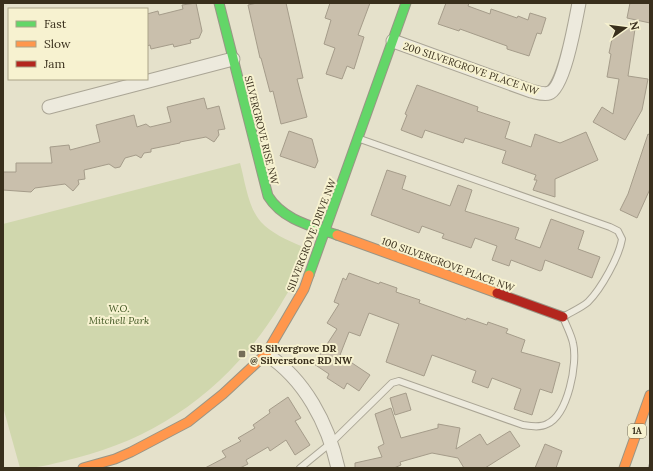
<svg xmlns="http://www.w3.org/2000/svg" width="653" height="471" font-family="Lora,serif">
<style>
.green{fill:#d0d7ad}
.building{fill:#c9bfac;stroke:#a59c8a}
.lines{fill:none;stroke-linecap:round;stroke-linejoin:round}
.lane-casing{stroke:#aaa595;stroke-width:8}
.street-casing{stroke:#aaa595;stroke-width:15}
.fast-casing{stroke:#999585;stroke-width:11}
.slow-casing{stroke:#999585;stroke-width:11}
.jam-casing{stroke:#999585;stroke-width:11}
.lane{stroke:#edeadd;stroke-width:6}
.street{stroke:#edeadd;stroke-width:13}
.fast{stroke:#63d668;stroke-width:9}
.slow{stroke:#ff974d;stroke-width:9}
.jam{stroke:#b3261e;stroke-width:9}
.tram{stroke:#aca99d;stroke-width:1}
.poi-dot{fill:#756d59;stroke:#f7f2d0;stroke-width:1.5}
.labels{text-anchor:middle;stroke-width:4;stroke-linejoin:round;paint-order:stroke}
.shield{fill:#f7f2d0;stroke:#726a52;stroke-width:1}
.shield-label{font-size:9px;font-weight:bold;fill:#392f1c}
.street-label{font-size:10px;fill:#392f1c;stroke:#f7f2d0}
.park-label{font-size:10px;font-style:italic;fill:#405622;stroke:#f7f2d0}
.poi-label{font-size:10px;font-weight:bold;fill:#392f1c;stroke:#f7f2d0;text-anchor:start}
</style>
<rect width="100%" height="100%" fill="#e5e1cb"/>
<path class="green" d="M240 163C245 181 248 208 261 222 271 233 287 240 301 246 306 267 291 287 281 304 234 382 164 436 76 458 57 463 40 468 20 468L3 407V224Z"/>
<g class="building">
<path d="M196 3 202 31 199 38 190 40 191 43 174 47 173 44 151 49 150 45 147 46V14L158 11 159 15 183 9 182 5Z"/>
<path d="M257 3H286L303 78 297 79 307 117 281 124 273 91 270 92 261 58H260L248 5Z"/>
<path d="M330 3H370L358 35 364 37 354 69 347 66 342 79 326 74 335 48 324 44 331 20 325 18Z"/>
<path d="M446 3H469L468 6 490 14 491 9 517 18 518 16 528 20 530 13 546 18 541 34 537 33 529 56 507 49V46L460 29 459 31 438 24Z"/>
<path d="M630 3H650V23L627 18Z"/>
<path d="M615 25 635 29 628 76 648 79 642 110 625 140 593 122 602 107 613 114 619 79 607 77 611 54 609 53Z"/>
<path d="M417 85 478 107 477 111 510 122 505 138 531 147 535 134 560 143 586 132 598 160 555 179V197L533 190 537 180H534L536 175 502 163 506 151 465 138 463 143 425 130 422 138 401 130 407 115 405 114Z"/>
<path d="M204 98 207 109 219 106 225 129 218 130 219 135 214 142 206 137 180 142V143L151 149V152L144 153 141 158 136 155 125 158 120 167 115 168 109 164 84 170 85 179 78 180 79 184 73 191 65 184 35 188 31 192 3 190V172H16V163H52L50 147 69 145 70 150 100 142 96 125 134 115 137 127 146 124 150 127 171 122 167 107Z"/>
<path d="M289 131 312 139 318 161 315 168 280 156Z"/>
<path d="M648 134 650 135V189L637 218 620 210 628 194Z"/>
<path d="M387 170 406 176 402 189 450 206 458 185 472 190 465 211 519 228 515 239 540 248 551 219 584 231 578 249 600 257 592 278 545 260 542 270 540 271 511 260 509 266 492 260 497 246 475 238 471 248 442 238 444 234 422 226 419 233 371 215Z"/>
<path d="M349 273 379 284 380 282 397 288 396 292 420 300 419 303 466 320 467 318 487 325 488 322 508 329 506 333 525 340 521 352 560 363 552 393 540 389 532 415 514 409 521 389 492 378 488 388 472 382 476 371 432 355 424 376 386 362 399 324 369 313 360 336 349 332 340 355 370 375 359 391 347 383 344 389 327 378 329 374 314 364 337 329 327 323 339 304 334 302 343 278 346 280Z"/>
<path d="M406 393 411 410 395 415 390 398Z"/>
<path d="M288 397 301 418 295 421 310 445 295 455 286 440 270 451 268 447 246 460 248 464 240 468H205L226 457 222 451 241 441 238 438 255 428 253 425 270 413 269 410Z"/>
<path d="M391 408 401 438 438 428V424L460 428 456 449 480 434 487 445 510 431 520 446 485 468H464L458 458 432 453 400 462 401 465 394 468H355V463L382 457 378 447 384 444 375 414Z"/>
<path d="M545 444 562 451 556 468H535Z"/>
</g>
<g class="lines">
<g class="lane-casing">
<path id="lane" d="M300 468 332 442 392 383 399 381 523 425C530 426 540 428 547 424 568 415 578 363 573 343 571 334 566 325 563 317 571 312 581 308 588 302 601 289 619 257 622 239L618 231 610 227 360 139"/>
</g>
<g class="street-casing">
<g id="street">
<path d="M393 41 531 91C536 92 544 95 549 93 564 89 576 18 579 3"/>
<path d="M49 107 233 59"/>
<path d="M266 354C305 379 328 424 338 468"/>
</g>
</g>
<g class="fast-casing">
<g id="fast">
<path d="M219 3 268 196C283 220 311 226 337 235"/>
<path d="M309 275 406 3"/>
</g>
</g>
<g class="slow-casing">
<g id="slow">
<path d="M337 235 497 293"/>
<path d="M83 468 115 459 131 452 188 422 223 394 266 354 304 289 309 275"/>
<path d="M624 468 650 395"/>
</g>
</g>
<g class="jam-casing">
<path id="jam" d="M497 293 563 317"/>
</g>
<use href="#lane" class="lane"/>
<use href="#street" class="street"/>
<use href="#fast" class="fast"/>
<use href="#slow" class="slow"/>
<use href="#jam" class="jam"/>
<path class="tram" d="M648 468 650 462"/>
</g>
<rect class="poi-dot" x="238" y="350" width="8" height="8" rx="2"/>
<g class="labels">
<rect class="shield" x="628" y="424" width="18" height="14" rx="3"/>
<g class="shield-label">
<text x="637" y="434">1A</text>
</g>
<g class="street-label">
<text transform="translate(471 68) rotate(19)" y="4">200 SILVERGROVE PLACE NW</text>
<text transform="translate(262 130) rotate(76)" y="4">SILVERGROVE RISE NW</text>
<text transform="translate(311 235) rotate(-69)" y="4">SILVERGROVE DRIVE NW</text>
<text transform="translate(448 264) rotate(20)" y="4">100 SILVERGROVE PLACE NW</text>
</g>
<g class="park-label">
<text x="119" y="312">W.O.<tspan x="119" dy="12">Mitchell Park</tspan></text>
</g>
<g class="poi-label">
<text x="250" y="352">SB Silvergrove DR<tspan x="250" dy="12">@ Silverstone RD NW</tspan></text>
</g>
</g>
<rect width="653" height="471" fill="none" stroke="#392f1c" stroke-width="8"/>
<rect x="8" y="8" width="140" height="72" fill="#f7f2d0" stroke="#aba488"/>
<rect x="16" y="21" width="20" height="6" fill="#63d668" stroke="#aba488"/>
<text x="44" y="28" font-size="12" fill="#392f1c">Fast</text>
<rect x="16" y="41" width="20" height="6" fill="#ff974d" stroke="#aba488"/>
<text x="44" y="48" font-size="12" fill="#392f1c">Slow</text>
<rect x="16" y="61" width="20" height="6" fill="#b3261e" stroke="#aba488"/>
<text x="44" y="68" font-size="12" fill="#392f1c">Jam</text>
<g transform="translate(625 28) rotate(76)" stroke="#f7f2d0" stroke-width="3" paint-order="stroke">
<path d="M0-3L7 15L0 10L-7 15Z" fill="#392f1c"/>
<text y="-6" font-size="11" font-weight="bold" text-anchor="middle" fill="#392f1c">N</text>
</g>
</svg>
